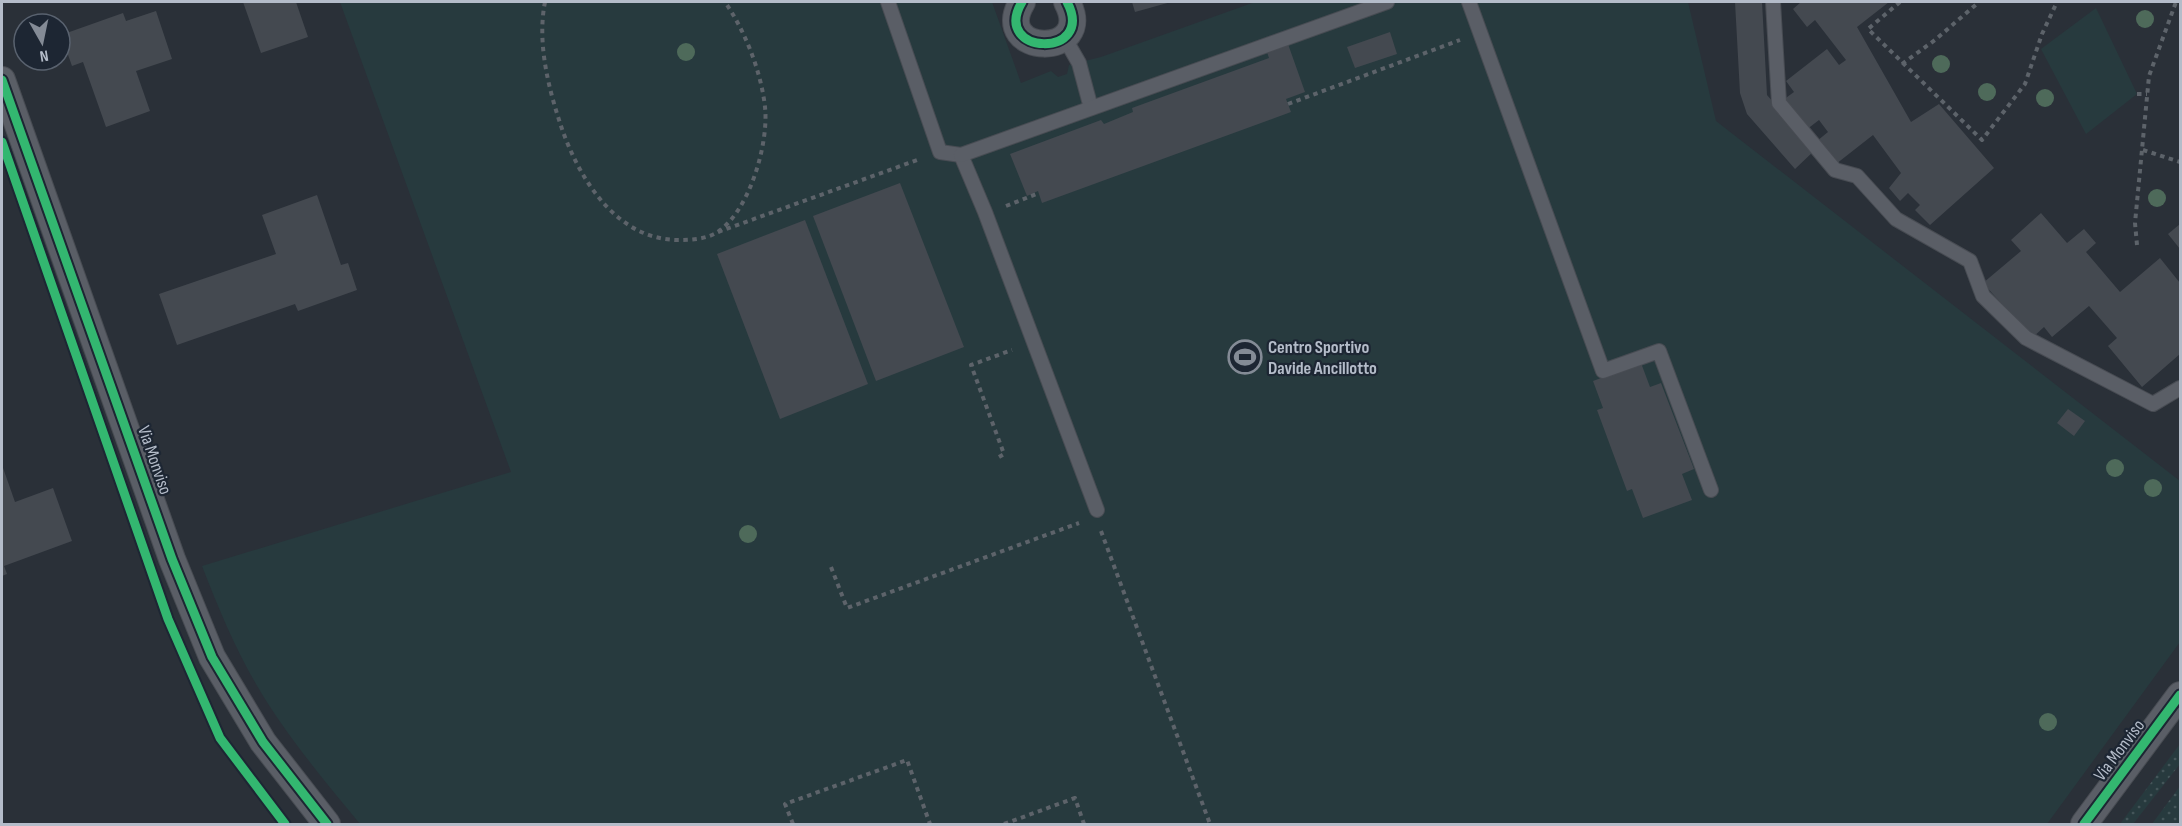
<svg xmlns="http://www.w3.org/2000/svg" width="2182" height="826" font-family="'Sofia Sans Condensed',sans-serif">
<style>
.grass{fill:url(#grass-dots)}
.green{fill:#273a3e}
.building{fill:#444950}
.lines{fill:none;stroke-linecap:round;stroke-linejoin:round}
.service-casing{stroke:#484c53;stroke-width:16}
.minor-casing{stroke:#484c53;stroke-width:28}
.path{stroke:#5d636a;stroke-width:4;stroke-dasharray:4.5 4.5;stroke-linecap:butt}
.service{stroke:#5a5e66;stroke-width:14}
.minor{stroke:#5a5e66;stroke-width:26}
.cycleway-casing{stroke:#1d2633;stroke-width:13}
.cycleway{stroke:#33b770;stroke-width:9}
.tree{fill:#4e6a5a}
.labels{text-anchor:middle;stroke-width:4.5;stroke-linejoin:round;paint-order:stroke}
.poi-label{font-size:18px;font-weight:bold;fill:#b4bcc9;stroke:#1d2633;text-anchor:start}
.street-label{font-size:18px;fill:#b4bcc9;stroke:#1d2633}
</style>
<defs>
<pattern id="grass-dots" width="8" height="8" patternUnits="userSpaceOnUse" patternTransform="scale(1.5)"><rect width="8" height="8" fill="#273a3e"/><path d="M2 2h.1M6 6h.1" fill="none" stroke="#445559" stroke-width="1.8" stroke-linecap="round"/></pattern>
</defs>
<rect width="100%" height="100%" fill="#2a3038"/>
<g class="grass">
<path d="M2180 744V764L2133 824H2120Z"/>
<path d="M2180 786V824H2152Z"/>
</g>
<g class="green">
<path d="M340 2H992L1021 83 1051 71 1058 77 1067 74 1069 65 1101 57 1255 2H1688L1716 121 2180 481V642L2047 824H360C323 779 285 734 256 684 234 646 218 607 202 566L511 472Z"/>
<path d="M2096 8 2137 94 2086 134 2041 49Z"/>
</g>
<g class="building">
<path d="M243 2H296L308 37 261 53Z"/>
<path d="M1132 2H1171L1135 12Z"/>
<path d="M1735 2H1762L1767 95 1815 150 1795 169 1747 114 1740 93Z"/>
<path d="M1801 2H1889L1857 27 1911 122 1939 104 1994 168 1930 225 1915 210 1920 205 1908 193 1900 201 1889 188 1901 173 1873 135 1836 164 1817 141 1828 132 1819 120 1806 130 1783 100 1794 92 1786 81 1827 49 1839 65 1846 60 1815 20 1807 27 1793 9Z"/>
<path d="M156 11 172 59 136 71 150 111 106 127 83 62 72 66 61 35 123 13 126 21Z"/>
<path d="M1390 32 1397 54 1355 68 1347 47Z"/>
<path d="M1288 44 1305 92 1286 99 1291 112 1042 203 1038 191 1027 196 1010 154 1101 120 1104 124 1133 112 1132 108 1269 58 1267 52Z"/>
<path d="M900 183 964 347 876 381 813 216Z"/>
<path d="M317 195 341 265 348 263 357 290 298 311 295 304 177 345 159 294 276 254 262 215Z"/>
<path d="M2041 213 2067 243 2084 229 2096 243 2086 252 2120 292 2160 258 2180 283V354L2142 387 2108 346 2117 338 2089 306 2052 337 2044 327 2032 338 1983 283 2021 251 2011 240Z"/>
<path d="M805 220 868 384 780 419 717 254Z"/>
<path d="M2180 224V249L2168 234Z"/>
<path d="M1641 363 1650 387 1661 383 1694 469 1682 474 1692 500 1643 518 1632 489 1627 491 1597 410 1603 408 1593 381Z"/>
<path d="M2068 409 2085 421 2074 436 2057 423Z"/>
<path d="M2 465 15 502 53 488 72 541 4 566 7 574 2 576Z"/>
</g>
<g class="lines">
<g class="service-casing">
<g id="service">
<path d="M888 2 940 152 961 155 985 212 1097 510"/>
<path d="M1469 2 1603 371 1659 351 1711 490"/>
<path d="M1773 2 1779 103 1835 170 1857 176 1896 219 1970 261 1983 296 2026 338 2153 404 2180 388"/>
<path d="M1064 37 1079 63 1091 108"/>
<path d="M961 155 1387 2"/>
</g>
</g>
<g class="minor-casing">
<g id="minor">
<path d="M1022 2C990 56 1097 59 1067 2"/>
<path d="M2 80 172 559 212 657 263 742 327 824"/>
<path d="M2084 824 2180 695"/>
</g>
</g>
<g class="path">
<path d="M545 2C537 42 548 87 561 126 579 179 617 241 680 240 692 240 705 239 716 233 749 213 769 144 765 107 761 71 745 31 725 2"/>
<path d="M1900 2 1868 29 1982 140 2025 84 2042 34 2057 2"/>
<path d="M1902 64 1935 40 1979 2"/>
<path d="M2137 94H2147"/>
<path d="M1288 104 1460 40"/>
<path d="M2143 150 2180 162"/>
<path d="M1006 206 1039 193"/>
<path d="M718 232 920 159"/>
<path d="M2137 245 2135 223 2149 76 2176 2"/>
<path d="M999 457 1004 454 971 365 1012 350"/>
<path d="M1101 531 1210 824"/>
<path d="M831 567 847 608 1079 523"/>
<path d="M793 824 785 804 907 760 930 824"/>
<path d="M1004 824 1075 798 1084 824"/>
</g>
<use href="#service" class="service"/>
<use href="#minor" class="minor"/>
<g class="cycleway-casing">
<g id="cycleway">
<path d="M1022 2C990 56 1097 59 1067 2"/>
<path d="M2 80 172 559 212 657 263 742 327 824"/>
<path d="M2 142 168 619 220 738 285 824"/>
<path d="M2084 824 2180 695"/>
</g>
</g>
<use href="#cycleway" class="cycleway"/>
</g>
<g class="tree">
<circle cx="2145" cy="19" r="9"/>
<circle cx="686" cy="52" r="9"/>
<circle cx="1941" cy="64" r="9"/>
<circle cx="1987" cy="92" r="9"/>
<circle cx="2045" cy="98" r="9"/>
<circle cx="2157" cy="198" r="9"/>
<circle cx="2115" cy="468" r="9"/>
<circle cx="2153" cy="488" r="9"/>
<circle cx="748" cy="534" r="9"/>
<circle cx="2048" cy="722" r="9"/>
</g>
<defs>
<g id="stadium-ring" transform="scale(1.725)"><circle r="9.5" fill="#1d2633" stroke="#848b96" stroke-width="1.5"/><path d="M0-5a6.5 5 0 1 0 0 10a6.5 5 0 1 0 0-10ZM-3.5-1.8h7v3.6h-7Z" fill="#848b96"/></g>
</defs>
<g fill-rule="evenodd">
<use href="#stadium-ring" x="1245" y="357"/>
</g>
<g class="labels">
<g class="poi-label">
<text x="1268" y="353">Centro Sportivo<tspan x="1268" dy="21">Davide Ancillotto</tspan></text>
</g>
<g class="street-label">
<text transform="translate(155 460) rotate(71)" y="6">Via Monviso</text>
<text transform="translate(2119 750) rotate(-53)" y="6">Via Monviso</text>
</g>
</g>
<rect width="2182" height="826" fill="none" stroke="#b4bcc9" stroke-width="6"/>
<g transform="translate(42 42) rotate(171)"><circle r="28" fill="#1d2633" stroke="#59626f" stroke-width="1.5"/>
<path d="M0-4.5L10 22L0 15L-10 22Z" fill="#848b96"/>
<text y="-9" font-size="16" font-weight="bold" text-anchor="middle" fill="#b4bcc9">N</text>
</g>
</svg>
